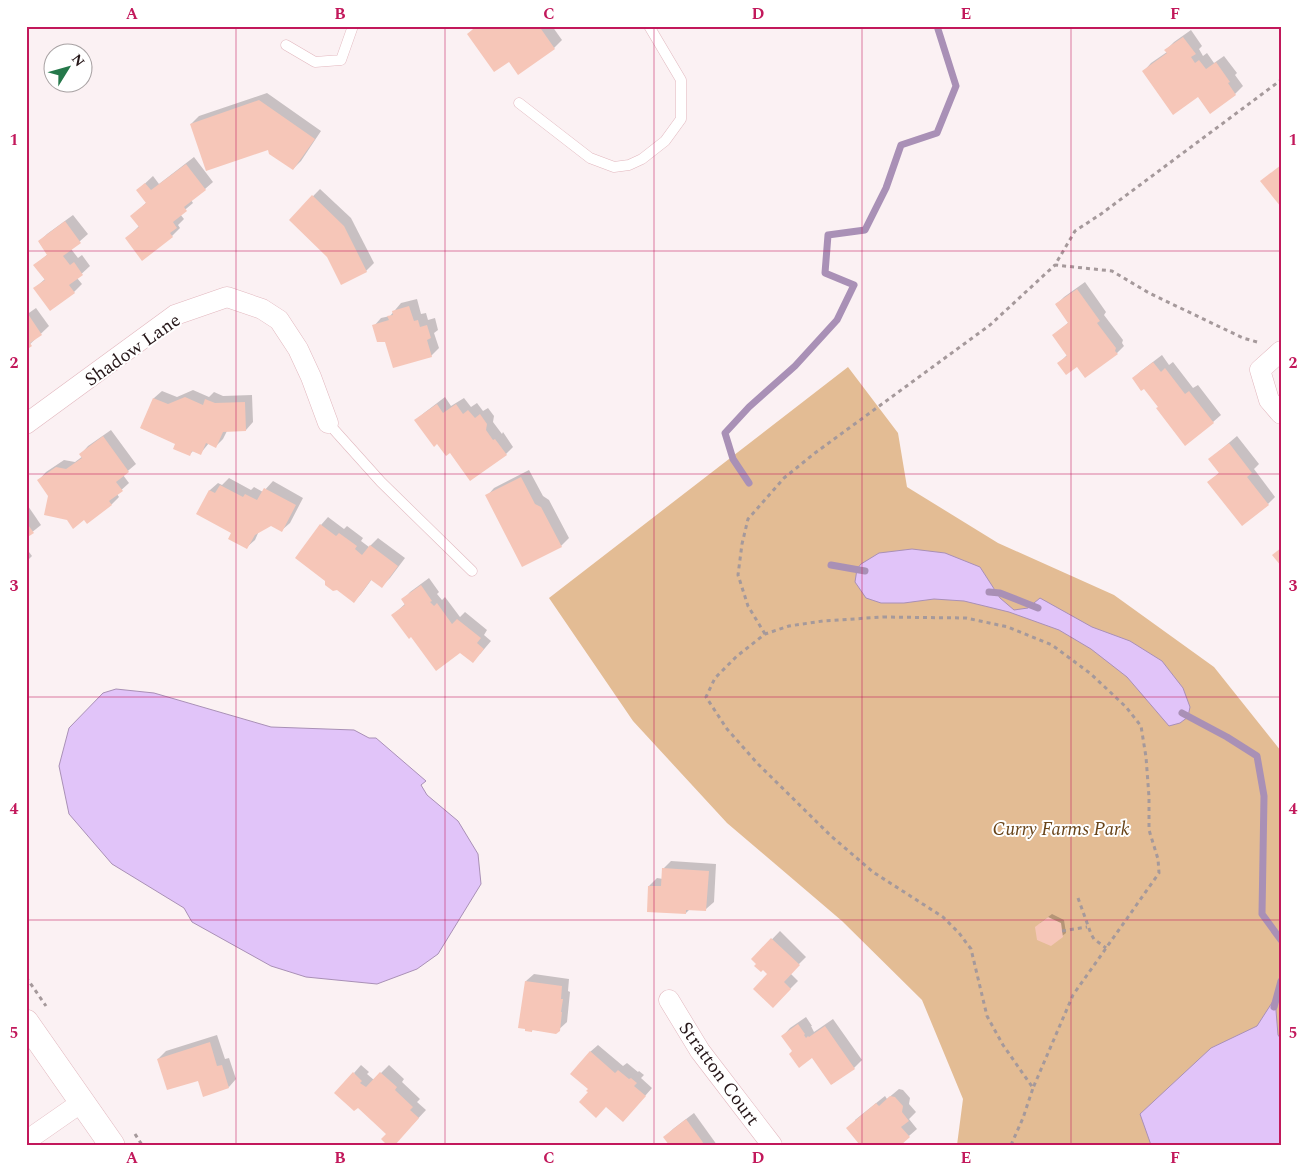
<svg xmlns="http://www.w3.org/2000/svg" width="1307" height="1171" font-family="Spectral,serif">
<style>
.green{fill:#e3bc94}
.water{fill:#e1c4f9;stroke:#a990b6}
.shadow{fill:#0003}
.lines{fill:none;stroke-linecap:round;stroke-linejoin:round}
.stream{stroke:#a990b6;stroke-width:7}
.building{fill:#f6c6b8}
.service-casing{stroke:#e2b7be;stroke-width:11}
.minor-casing{stroke:#e2b7be;stroke-width:21}
.tertiary-casing{stroke:#e2b7be;stroke-width:26}
.path{stroke:#a5999b;stroke-width:3;stroke-dasharray:4 4;stroke-linecap:butt}
.service{stroke:#fff;stroke-width:10}
.minor{stroke:#fff;stroke-width:20}
.tertiary{stroke:#fff;stroke-width:25}
.grid{fill:none;stroke:#c2185b;stroke-width:1;stroke-opacity:0.55}
.labels{text-anchor:middle;stroke-width:4;stroke-linejoin:round;paint-order:stroke}
.street-label{font-size:19px;fill:#251618;stroke:#fff}
.park-label{font-size:19px;font-style:italic;fill:#684318;stroke:#fff}
.neatline{fill:none;stroke:#c2185b;stroke-width:2}
.grid-label{font-size:16px;text-anchor:middle;font-weight:bold;fill:#c2185b}
</style>
<rect width="100%" height="100%" fill="#fbf1f3"/>
<path class="green" d="M848 367 898 433 907 487 998 543 1114 595 1214 667 1281 751V1145H957L963 1099 922 1000 842 921 727 823 633 721 549 598Z"/>
<g class="water">
<path d="M912 549 945 553 980 567 1000 598 1014 610 1028 608 1040 598 1092 627 1130 641 1162 661 1183 688 1190 707 1188 717 1180 723 1169 726 1127 677 1091 649 1059 630 1009 612 964 601 934 599 904 603H881L866 598 855 582 857 569 861 564 879 553Z"/>
<path d="M116 689 154 693 271 727 354 730 369 738H376L426 781 421 785 427 795 458 821 478 854 481 884 438 954 417 969 377 984 306 977 271 966 192 922 184 908 112 864 69 814 59 766 69 728 103 693Z"/>
<path d="M1275 998 1278 1035 1281 1039V1145H1151L1140 1114 1211 1048 1257 1026Z"/>
</g>
<g class="shadow">
<path d="M476 26H552L562 40 554 48 509 60 469 34Z"/>
<path d="M1191 30 1202 46 1199 49 1203 56 1207 53 1214 63 1224 56 1237 73 1235 75 1243 86 1235 94 1210 112 1198 96 1144 71 1151 63 1167 52 1166 50 1174 42Z"/>
<path d="M267 93 321 131 301 161 293 169 269 149 191 124 199 116Z"/>
<path d="M194 157 213 182 205 189 191 200 193 203 180 214 184 219 178 225 180 228 172 236 142 259 127 238 139 226 132 216 147 202 138 190 153 176 159 184Z"/>
<path d="M320 189 351 218 374 263 366 271 328 256 290 220Z"/>
<path d="M73 215 88 234 71 249 78 258 82 255 90 266 77 278 82 284 74 292 35 288 45 279 35 265 48 254 39 242 47 234Z"/>
<path d="M1085 282 1106 312 1104 315 1123 340 1122 343 1124 346 1117 353 1078 366 1059 363 1068 354 1054 335 1069 322 1056 305 1064 297Z"/>
<path d="M417 299 421 314 426 313 428 320 435 318 438 330 434 333 439 348 431 356 386 341 374 326 381 318 390 316 401 303Z"/>
<path d="M36 308 49 326 26 348V315Z"/>
<path d="M1162 355 1169 365 1173 362 1193 388 1198 385 1221 415 1213 422 1159 407 1144 387 1134 378 1141 371Z"/>
<path d="M193 390 209 397 214 392 223 396 252 395 253 422 246 430 227 431 223 439 216 446 209 443 200 454 193 451 189 455 177 444 141 428 154 398 162 391 177 397Z"/>
<path d="M445 397 451 406 464 398 471 407 477 403 483 411 488 408 494 416 493 422 502 434 503 432 513 447 506 454 451 452 437 442 416 420 424 413Z"/>
<path d="M111 430 136 464 123 475 129 483 117 494 119 497 112 504 87 522 84 519 49 496 39 480 46 472 64 460 75 462 83 456 81 454 88 446Z"/>
<path d="M1237 436 1259 464 1254 469 1275 497 1268 504 1209 482 1220 472 1210 459Z"/>
<path d="M529 470 543 496 549 500 569 538 561 546 487 496 494 488Z"/>
<path d="M229 478 251 490 254 487 263 492 273 481 303 498 290 523 282 530 271 524 259 531 255 540 247 547 232 532 198 514 210 490 218 483 222 485Z"/>
<path d="M26 503 41 525 26 537Z"/>
<path d="M328 517 344 529 347 526 363 538 361 541 369 547 378 538 405 558 390 578 382 586 372 579 361 594 354 601 321 525Z"/>
<path d="M26 548 32 556 26 562Z"/>
<path d="M429 578 439 592 437 594 442 600 445 597 460 617 465 612 487 630 484 635 491 641 480 654 460 652 411 635 393 615 406 603 403 600 410 592Z"/>
<path d="M671 861 716 864 714 902 706 909H690L686 913 649 886 657 878 663 879V869Z"/>
<path d="M1052 914 1064 920 1066 933 1062 936 1040 923Z"/>
<path d="M780 931 806 957 790 973 798 981 773 1006 769 974 753 959Z"/>
<path d="M534 974 569 979 568 991 570 992 567 1022 556 1032 533 1029 532 1031 526 981Z"/>
<path d="M806 1017 812 1026H811L814 1032 817 1030 833 1019 862 1060 854 1068 832 1084 812 1057 794 1051 783 1036 790 1028Z"/>
<path d="M217 1035 225 1059 229 1058 236 1079 229 1087 158 1059 166 1051Z"/>
<path d="M598 1045 623 1066 627 1063 638 1072 639 1071 644 1075 641 1078 652 1088 623 1121 589 1091 590 1052Z"/>
<path d="M361 1065 369 1072 367 1074 374 1080 389 1065 404 1079 402 1082 420 1099 417 1102 426 1110 399 1139 387 1134 354 1073Z"/>
<path d="M899 1089 903 1090 910 1098 909 1104 916 1112 909 1119 917 1129 902 1142 904 1145H859L855 1120 885 1096 887 1099Z"/>
<path d="M694 1113 717 1145H671L665 1137 673 1129Z"/>
</g>
<g class="lines">
<g class="stream">
<path d="M749 483 733 459 725 433 749 407 795 366 837 320 854 285 825 273 828 235 865 230 886 188 901 145 937 133 956 86 937 26"/>
<path d="M831 565 865 571"/>
<path d="M989 592 1000 593 1038 608"/>
<path d="M1182 713 1227 737 1257 756 1264 796 1262 914 1281 940"/>
<path d="M1274 1007 1281 981"/>
</g>
</g>
<g class="building">
<path d="M477 26H539L555 49 518 75 509 62 494 72 467 34Z"/>
<path d="M1183 37 1196 54 1191 57 1195 63 1199 60 1206 69 1216 62 1230 82 1228 83 1236 95 1210 114 1198 97 1173 115 1142 71 1167 53 1164 50Z"/>
<path d="M259 100 315 139 293 170 269 154 268 150 206 171 190 124Z"/>
<path d="M186 164 206 190 184 207 187 211 173 222 177 228 170 233 173 237 142 261 125 238 139 227 130 216 146 203 136 190 145 183 151 190Z"/>
<path d="M1281 165V207L1260 181Z"/>
<path d="M312 195 344 226 367 272 341 285 327 257 289 220Z"/>
<path d="M65 221 81 243 63 256 70 265 74 262 83 275 69 285 75 293 50 311 33 288 45 280 33 265 47 255 38 241Z"/>
<path d="M1077 289 1100 321 1097 323 1116 348 1115 351 1118 354 1085 378 1077 367 1066 375 1057 363 1067 356 1052 335 1068 323 1055 304Z"/>
<path d="M409 306 414 321 418 320 420 327 427 325 431 338 427 340 432 357 393 368 385 342H377L372 325 389 320 387 316 393 315 392 311Z"/>
<path d="M28 314 42 335 30 343 32 346 26 350V316Z"/>
<path d="M1153 362 1161 372 1165 368 1185 394 1189 391 1214 423 1185 446 1156 408 1158 407 1144 389 1141 391 1132 378Z"/>
<path d="M185 397 203 405 205 399 215 403 245 402 246 431 223 432 216 448 206 443 201 455 192 451 190 456 173 449 175 444 140 428 153 398 168 404Z"/>
<path d="M437 404 443 413 456 404 463 414 468 410 475 418 480 414 487 424 486 430 493 440 495 439 507 455 470 481 450 453 446 456 437 444 434 447 414 420Z"/>
<path d="M103 436 129 472 116 482 123 491 109 501 112 505 87 524 84 520 73 529 67 520 44 515 48 496 37 480 56 467 66 469 82 458 79 454Z"/>
<path d="M1229 443 1252 473 1247 477 1269 505 1242 526 1207 482 1219 473 1208 459Z"/>
<path d="M521 477 535 504 541 507 562 547 522 567 485 495Z"/>
<path d="M220 485 243 497 245 494 257 500 264 488 296 505 282 532 271 526 255 535 247 549 228 539 231 533 196 514 209 490 215 493Z"/>
<path d="M26 522 34 533 26 538Z"/>
<path d="M320 524 336 536 339 533 357 546 355 549 362 555 370 545 398 566 382 588 371 580 354 603 337 590 333 591 325 585V581L295 558Z"/>
<path d="M1281 548V566L1272 555Z"/>
<path d="M421 585 432 601 430 602 434 606 437 603 452 624 457 619 481 638 477 643 484 649 473 663 460 653 436 671 411 637 409 639 391 615 405 605 401 599Z"/>
<path d="M662 868 709 871 706 911 686 910V914L647 912 648 886H661Z"/>
<path d="M1048 917 1061 923 1063 937 1051 946 1037 940 1035 927Z"/>
<path d="M771 938 800 965 784 982 791 989 773 1008 753 989 767 974 763 970 761 972 754 966 756 964 751 959Z"/>
<path d="M525 981 562 986 561 999H563L561 1012H562L560 1031 556 1034 532 1030V1032L525 1031V1029L518 1028Z"/>
<path d="M798 1024 805 1034 804 1035 806 1038 808 1036 809 1037 825 1026 855 1069 831 1085 812 1058 799 1068 789 1054 792 1051 781 1036Z"/>
<path d="M210 1042 217 1066 222 1065 229 1088 203 1097 198 1081 167 1090 157 1059Z"/>
<path d="M590 1051 615 1073 618 1070 629 1079 631 1078 637 1083 634 1086 646 1096 623 1122 606 1107 596 1118 579 1102 588 1092 586 1091 588 1089 570 1074Z"/>
<path d="M353 1072 362 1081 360 1083 366 1087 380 1072 397 1087 395 1090 413 1107 410 1110 419 1118 395 1145H387L381 1139 386 1134 358 1108 354 1111 334 1093Z"/>
<path d="M890 1096 895 1097 903 1106 902 1112 909 1121 901 1127 910 1137 901 1145H858L859 1144 846 1128 876 1103 879 1106Z"/>
<path d="M686 1119 702 1141 704 1145H669L663 1137Z"/>
</g>
<g class="lines">
<g class="service-casing">
<g id="service">
<path d="M286 45 315 62 341 60 353 26"/>
<path d="M519 103 590 158 614 167 629 165 642 159 665 141 681 119V80L649 26"/>
<path d="M328 423 381 482 472 571"/>
</g>
</g>
<g class="minor-casing">
<g id="minor">
<path d="M1281 351 1260 370 1269 400 1281 414"/>
<path d="M26 424 175 315 227 297 262 309 279 320 298 349 311 377 328 423"/>
<path d="M669 1000 700 1051 772 1145"/>
<path d="M26 1141 82 1102"/>
</g>
</g>
<g class="tertiary-casing">
<path id="tertiary" d="M26 1022 112 1145"/>
</g>
<g class="path">
<path d="M1257 342 1243 338 1149 293 1112 271 1055 265 1075 231 1101 214 1281 80"/>
<path d="M883 617 966 618 1008 627 1052 645 1091 674 1126 707 1141 726 1146 757 1149 797V830L1158 859 1159 873 1073 995 1033 1088 1003 1045 987 1016 971 949 959 933 943 917 873 872 831 836 757 763 727 729 706 697 715 678 737 656 765 634 789 626 823 621Z"/>
<path d="M765 634 748 606 738 575 742 544 748 519 784 478 815 453 990 325 1055 265"/>
<path d="M1078 898 1091 934 1094 939 1106 948"/>
<path d="M1062 931 1087 927"/>
<path d="M26 977 46 1006"/>
<path d="M135 1134 142 1145"/>
<path d="M1011 1145 1023 1118 1033 1088"/>
</g>
<use href="#service" class="service"/>
<use href="#minor" class="minor"/>
<use href="#tertiary" class="tertiary"/>
</g>
<path class="grid" d="M236 26V1145M445 26V1145M654 26V1145M862 26V1145M1071 26V1145M26 251H1281M26 474H1281M26 697H1281M26 920H1281"/>
<g class="labels">
<g class="street-label">
<text transform="translate(132 349) rotate(-35)" y="7">Shadow Lane</text>
<text transform="translate(720 1073) rotate(54)" y="7">Stratton Court</text>
</g>
<g class="park-label">
<text x="1061" y="835">Curry Farms Park</text>
</g>
</g>
<rect width="1307" height="1171" fill="none" stroke="#ffffff" stroke-width="55"/>
<g transform="translate(68 68) rotate(53)"><circle r="24" fill="#ffffff" stroke="#a8a2a3"/>
<path d="M0-4L9 19L0 12L-9 19Z" fill="#25784a"/>
<text y="-8" font-size="14" font-weight="bold" text-anchor="middle" fill="#251618">N</text>
</g>
<rect x="28" y="28" width="1252" height="1116" class="neatline"/>
<g class="grid-label">
<text x="132" y="19">A</text>
<text x="340" y="19">B</text>
<text x="549" y="19">C</text>
<text x="758" y="19">D</text>
<text x="966" y="19">E</text>
<text x="1175" y="19">F</text>
<text x="14" y="145">1</text>
<text x="1293" y="145">1</text>
<text x="14" y="368">2</text>
<text x="1293" y="368">2</text>
<text x="14" y="591">3</text>
<text x="1293" y="591">3</text>
<text x="14" y="814">4</text>
<text x="1293" y="814">4</text>
<text x="14" y="1038">5</text>
<text x="1293" y="1038">5</text>
<text x="132" y="1163">A</text>
<text x="340" y="1163">B</text>
<text x="549" y="1163">C</text>
<text x="758" y="1163">D</text>
<text x="966" y="1163">E</text>
<text x="1175" y="1163">F</text>
</g>
</svg>
